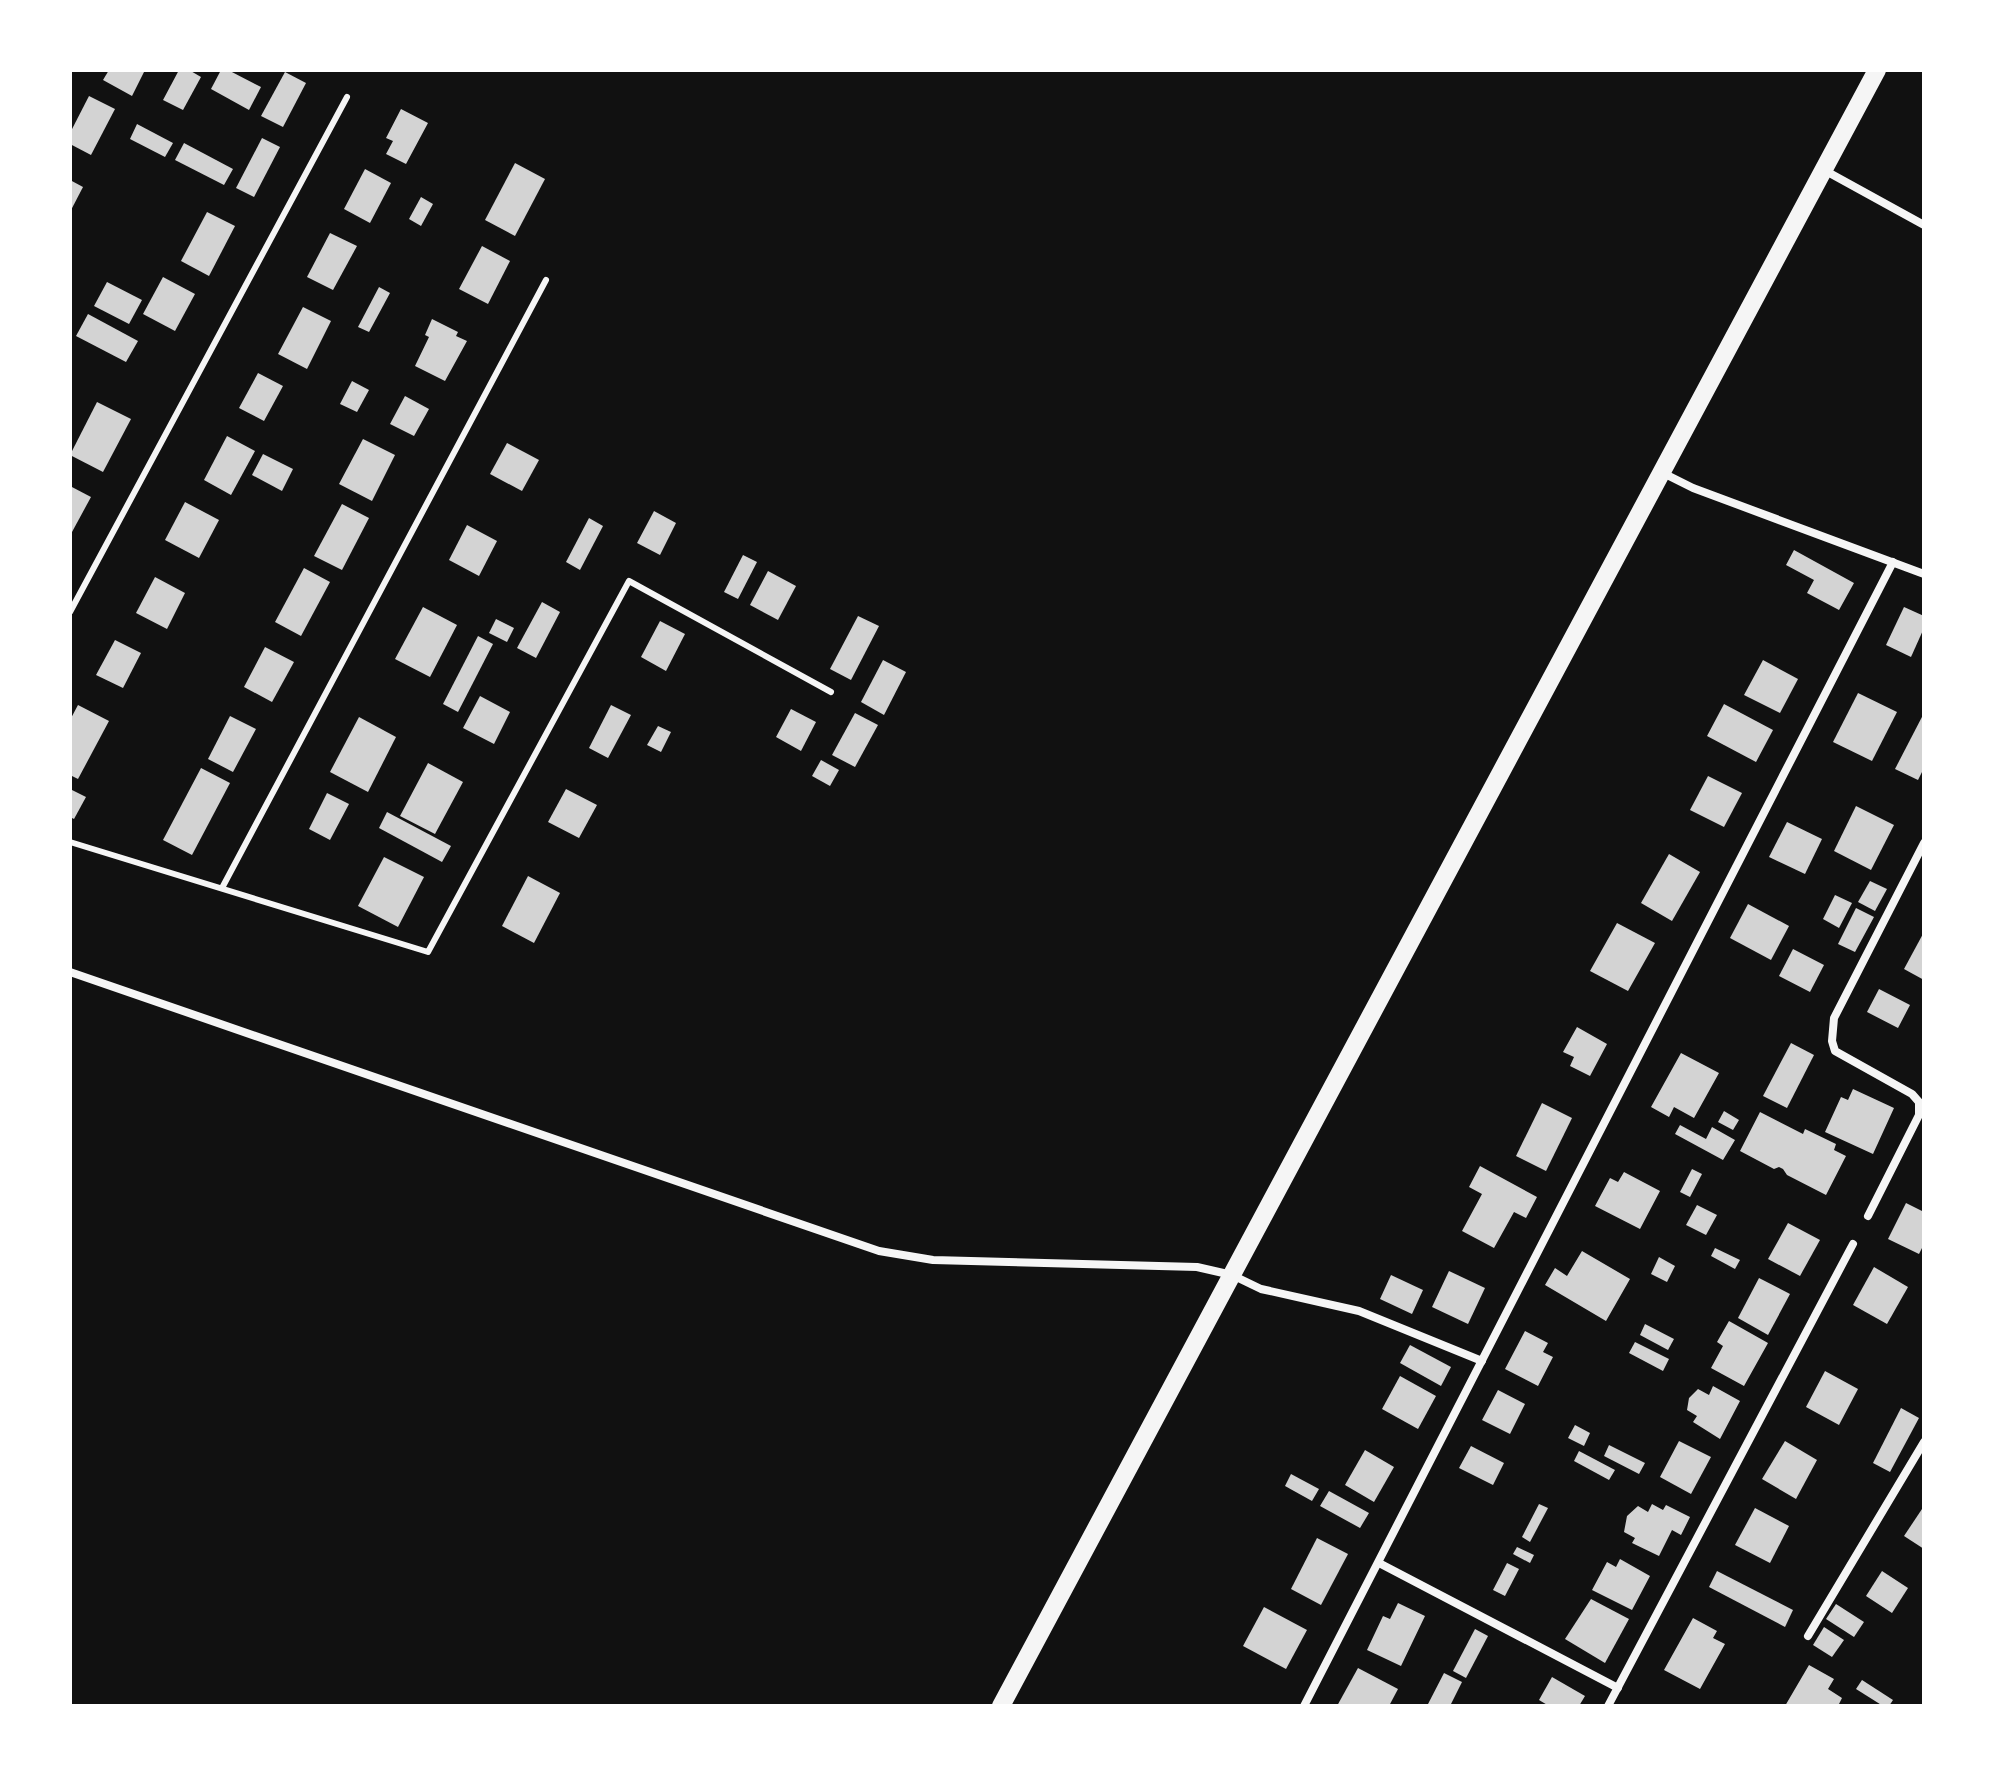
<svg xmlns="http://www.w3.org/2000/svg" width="1994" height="1776" font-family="'PT Serif',serif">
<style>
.building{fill:#d3d3d3}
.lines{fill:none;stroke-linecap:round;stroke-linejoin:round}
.service{stroke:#f5f5f5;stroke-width:6}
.minor{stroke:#f5f5f5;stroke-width:8}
.primary{stroke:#f5f5f5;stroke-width:18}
</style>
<rect width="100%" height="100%" fill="#111"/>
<g class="building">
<path d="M109 70H145L132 96 103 80Z"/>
<path d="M179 70H189L201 77 183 110 163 100Z"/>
<path d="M221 70H228L261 87 249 110 211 89Z"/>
<path d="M285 72 306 83 283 127 261 116Z"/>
<path d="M89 96 115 109 91 155 70 144V133Z"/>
<path d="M401 109 428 123 406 164 386 154 393 141 386 138Z"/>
<path d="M137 124 173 143 165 157 130 139Z"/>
<path d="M262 138 280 147 254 197 236 188Z"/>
<path d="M184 143 233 169 224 185 175 160Z"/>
<path d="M515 163 545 179 515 236 485 220Z"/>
<path d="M365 169 391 183 370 223 344 209Z"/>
<path d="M70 180 83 187 70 212Z"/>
<path d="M421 197 433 204 421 226 409 219Z"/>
<path d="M207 212 235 226 209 276 181 261Z"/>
<path d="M330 233 357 246 333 290 307 277Z"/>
<path d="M482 246 510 261 488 304 459 289Z"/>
<path d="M163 277 195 294 175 331 143 314Z"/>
<path d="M107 282 142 300 129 324 94 306Z"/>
<path d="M379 287 390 293 369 332 358 327Z"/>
<path d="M303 307 331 321 307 369 278 354Z"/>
<path d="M88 314 138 341 126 362 76 336Z"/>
<path d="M432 319 458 332 456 336 467 341 445 381 415 366 429 337 425 335Z"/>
<path d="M258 373 283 386 264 421 239 408Z"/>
<path d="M352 381 369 390 357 412 340 404Z"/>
<path d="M405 396 429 409 414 436 390 424Z"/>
<path d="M97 402 131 419 103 472 70 455Z"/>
<path d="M227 436 255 451 231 495 204 480Z"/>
<path d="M363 439 395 455 372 501 339 484Z"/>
<path d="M507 443 539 460 522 491 490 474Z"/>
<path d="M263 454 293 469 282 491 252 475Z"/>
<path d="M70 486 91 497 72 532 70 530Z"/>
<path d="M185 502 219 520 199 558 165 540Z"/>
<path d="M342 504 369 518 342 570 314 556Z"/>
<path d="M654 511 676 523 660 555 637 543Z"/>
<path d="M589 518 603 526 580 570 566 562Z"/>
<path d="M467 525 497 541 479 576 449 560Z"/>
<path d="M1794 550 1854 583 1839 610 1807 593 1814 580 1786 565Z"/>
<path d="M743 555 757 562 738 599 724 592Z"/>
<path d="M304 568 330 582 301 636 275 622Z"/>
<path d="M768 571 796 586 778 620 750 605Z"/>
<path d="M155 577 185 593 167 629 136 613Z"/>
<path d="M542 602 560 612 536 658 517 648Z"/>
<path d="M423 607 457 625 430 677 395 659Z"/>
<path d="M1904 607 1924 616V628L1911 657 1886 645Z"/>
<path d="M858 616 879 626 851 680 830 669Z"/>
<path d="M496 619 514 628 507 642 489 633Z"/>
<path d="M660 621 685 634 666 671 641 657Z"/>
<path d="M478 636 493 644 458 712 443 704Z"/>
<path d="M115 640 141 653 123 688 96 675Z"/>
<path d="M265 647 294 662 272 702 244 687Z"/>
<path d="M883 660 906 672 884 715 861 702Z"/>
<path d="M1763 660 1798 679 1780 713 1744 695Z"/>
<path d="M1858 693 1897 712 1872 761 1833 742Z"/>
<path d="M480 696 510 712 494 744 463 728Z"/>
<path d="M1724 704 1773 730 1756 762 1707 736Z"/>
<path d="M78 705 109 721 78 779 70 775V720Z"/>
<path d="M611 705 631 715 608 758 589 748Z"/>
<path d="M791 709 816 722 801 751 776 737Z"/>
<path d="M855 713 878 725 855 767 832 755Z"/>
<path d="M1924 713V768L1918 780 1895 769Z"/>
<path d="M230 716 256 729 233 772 208 759Z"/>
<path d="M359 717 396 737 368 792 330 772Z"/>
<path d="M658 726 671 732 661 752 647 745Z"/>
<path d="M821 760 839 770 830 786 812 776Z"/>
<path d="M428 763 463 782 435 834 400 816Z"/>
<path d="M201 768 230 783 192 855 163 840Z"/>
<path d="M1708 776 1742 793 1724 827 1690 810Z"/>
<path d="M70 789 86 797 74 819 70 817Z"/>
<path d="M566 789 597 805 579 838 548 822Z"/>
<path d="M327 793 349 804 330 840 309 829Z"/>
<path d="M1856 806 1894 825 1871 870 1834 851Z"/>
<path d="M387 812 451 846 442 862 379 828Z"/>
<path d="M1787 822 1822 839 1805 874 1769 857Z"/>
<path d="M1669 854 1700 872 1672 921 1641 903Z"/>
<path d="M384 857 424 877 398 927 358 906Z"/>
<path d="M528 876 560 893 534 943 502 926Z"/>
<path d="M1870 881 1887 889 1875 911 1858 902Z"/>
<path d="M1835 895 1852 903 1839 928 1823 919Z"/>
<path d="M1748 904 1789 926 1771 960 1730 938Z"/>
<path d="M1856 908 1874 917 1855 952 1838 944Z"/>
<path d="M1617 923 1655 943 1628 991 1590 971Z"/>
<path d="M1924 932V980L1904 969Z"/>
<path d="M1793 949 1824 965 1810 992 1779 976Z"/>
<path d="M1879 989 1910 1005 1898 1028 1867 1012Z"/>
<path d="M1577 1027 1607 1044 1590 1076 1570 1066 1574 1057 1563 1052Z"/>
<path d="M1791 1043 1814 1055 1787 1108 1763 1096Z"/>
<path d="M1681 1053 1719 1073 1694 1118 1674 1107 1669 1117 1651 1107Z"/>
<path d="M1853 1089 1894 1108 1873 1154 1825 1132 1841 1097 1848 1100Z"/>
<path d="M1542 1103 1572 1118 1546 1171 1516 1156Z"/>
<path d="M1724 1111 1739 1120 1733 1130 1718 1122Z"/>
<path d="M1760 1112 1803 1134 1805 1129 1836 1144 1834 1150 1846 1156 1826 1195 1787 1175 1783 1169 1779 1167 1774 1169 1740 1151Z"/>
<path d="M1680 1125 1706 1139 1712 1127 1735 1140 1723 1160 1675 1134Z"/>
<path d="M1480 1166 1537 1197 1526 1218 1514 1212 1494 1248 1462 1231 1482 1194 1469 1187Z"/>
<path d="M1692 1169 1702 1174 1690 1197 1680 1192Z"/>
<path d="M1624 1172 1660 1191 1640 1229 1595 1206 1610 1178 1618 1182Z"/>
<path d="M1906 1203 1924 1212V1244L1919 1254 1888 1239Z"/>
<path d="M1697 1205 1717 1215 1706 1235 1686 1225Z"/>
<path d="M1788 1223 1820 1240 1800 1276 1768 1259Z"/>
<path d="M1715 1248 1740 1260 1735 1269 1711 1256Z"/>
<path d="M1582 1251 1630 1279 1606 1321 1545 1285 1555 1268 1567 1276Z"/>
<path d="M1659 1257 1675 1266 1667 1282 1651 1274Z"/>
<path d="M1874 1267 1908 1287 1887 1324 1853 1305Z"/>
<path d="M1449 1271 1485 1288 1468 1324 1432 1307Z"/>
<path d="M1391 1275 1423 1290 1412 1314 1380 1299Z"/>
<path d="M1759 1278 1790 1294 1768 1335 1738 1318Z"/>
<path d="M1729 1321 1768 1343 1744 1386 1711 1368 1723 1346 1717 1342Z"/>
<path d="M1645 1324 1674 1339 1668 1350 1640 1335Z"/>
<path d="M1525 1331 1548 1343 1543 1352 1553 1357 1538 1386 1505 1369Z"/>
<path d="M1635 1342 1669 1359 1663 1371 1629 1353Z"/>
<path d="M1410 1345 1451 1367 1441 1386 1400 1363Z"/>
<path d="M1825 1371 1858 1389 1839 1425 1806 1407Z"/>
<path d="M1400 1376 1436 1396 1418 1429 1382 1409Z"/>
<path d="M1713 1386 1740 1401 1720 1439 1693 1422 1697 1416 1687 1410 1689 1398 1698 1389 1709 1395Z"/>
<path d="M1498 1390 1525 1404 1510 1434 1482 1420Z"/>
<path d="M1901 1408 1919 1418 1890 1472 1873 1463Z"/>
<path d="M1575 1425 1590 1433 1584 1446 1568 1438Z"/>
<path d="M1679 1441 1711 1457 1691 1494 1660 1477Z"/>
<path d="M1785 1441 1817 1460 1796 1499 1762 1479Z"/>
<path d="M1609 1445 1645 1463 1639 1474 1604 1456Z"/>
<path d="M1471 1446 1504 1463 1493 1485 1459 1468Z"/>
<path d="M1365 1450 1394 1467 1374 1502 1345 1485Z"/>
<path d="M1579 1451 1615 1470 1609 1480 1574 1461Z"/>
<path d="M1291 1474 1319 1489 1312 1501 1285 1486Z"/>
<path d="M1329 1491 1369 1513 1360 1528 1320 1506Z"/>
<path d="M1539 1504 1548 1508 1530 1542 1522 1537Z"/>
<path d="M1652 1504 1663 1510 1666 1505 1690 1517 1681 1535 1672 1530 1659 1556 1632 1543 1635 1538 1624 1532 1627 1516 1638 1506 1648 1512Z"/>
<path d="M1924 1506V1549L1904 1536Z"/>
<path d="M1755 1508 1789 1526 1770 1563 1735 1545Z"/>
<path d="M1317 1538 1348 1554 1321 1605 1291 1589Z"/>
<path d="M1517 1547 1534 1555 1530 1563 1513 1554Z"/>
<path d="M1620 1559 1650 1576 1632 1610 1592 1590 1607 1562 1616 1567Z"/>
<path d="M1507 1563 1519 1569 1505 1596 1493 1590Z"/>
<path d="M1717 1571 1793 1610 1785 1627 1709 1587Z"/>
<path d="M1882 1571 1908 1588 1892 1613 1866 1596Z"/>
<path d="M1591 1599 1629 1619 1605 1663 1565 1639Z"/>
<path d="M1398 1603 1425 1616 1401 1666 1367 1650 1383 1616 1390 1619Z"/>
<path d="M1836 1604 1864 1622 1854 1637 1826 1619Z"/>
<path d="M1264 1607 1307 1630 1286 1669 1243 1646Z"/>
<path d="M1693 1618 1717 1631 1713 1638 1725 1644 1700 1689 1664 1670Z"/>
<path d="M1824 1627 1844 1640 1832 1657 1813 1645Z"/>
<path d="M1475 1629 1488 1636 1466 1678 1453 1671Z"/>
<path d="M1809 1665 1834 1679 1828 1689 1842 1698 1838 1706H1785Z"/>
<path d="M1358 1668 1398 1689 1389 1706H1337Z"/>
<path d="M1444 1673 1462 1682 1450 1706H1427Z"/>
<path d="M1552 1677 1585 1696 1579 1706H1549L1539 1700Z"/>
<path d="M1862 1680 1893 1700 1889 1706H1883L1856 1689Z"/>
</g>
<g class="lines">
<g class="service">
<path d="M70 612 347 97"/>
<path d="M70 842 428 952 629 581 831 692"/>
<path d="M222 888 546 280"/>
</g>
<g class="minor">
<path d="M1824 170 1924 225"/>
<path d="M1661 472 1693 488 1924 574"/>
<path d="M70 972 879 1251 933 1260 1197 1267 1232 1275 1261 1289 1359 1311 1482 1361"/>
<path d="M1868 1216 1919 1115V1102L1912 1094 1835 1051 1832 1041 1834 1018 1924 843"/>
<path d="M1379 1563 1618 1688"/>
<path d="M1808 1636 1924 1442"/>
<path d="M1304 1706 1893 562"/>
<path d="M1608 1706 1853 1244"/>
</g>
<path class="primary" d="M1001 1706 1877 70"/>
</g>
<rect width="1994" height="1776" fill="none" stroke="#ffffff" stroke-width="144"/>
</svg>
